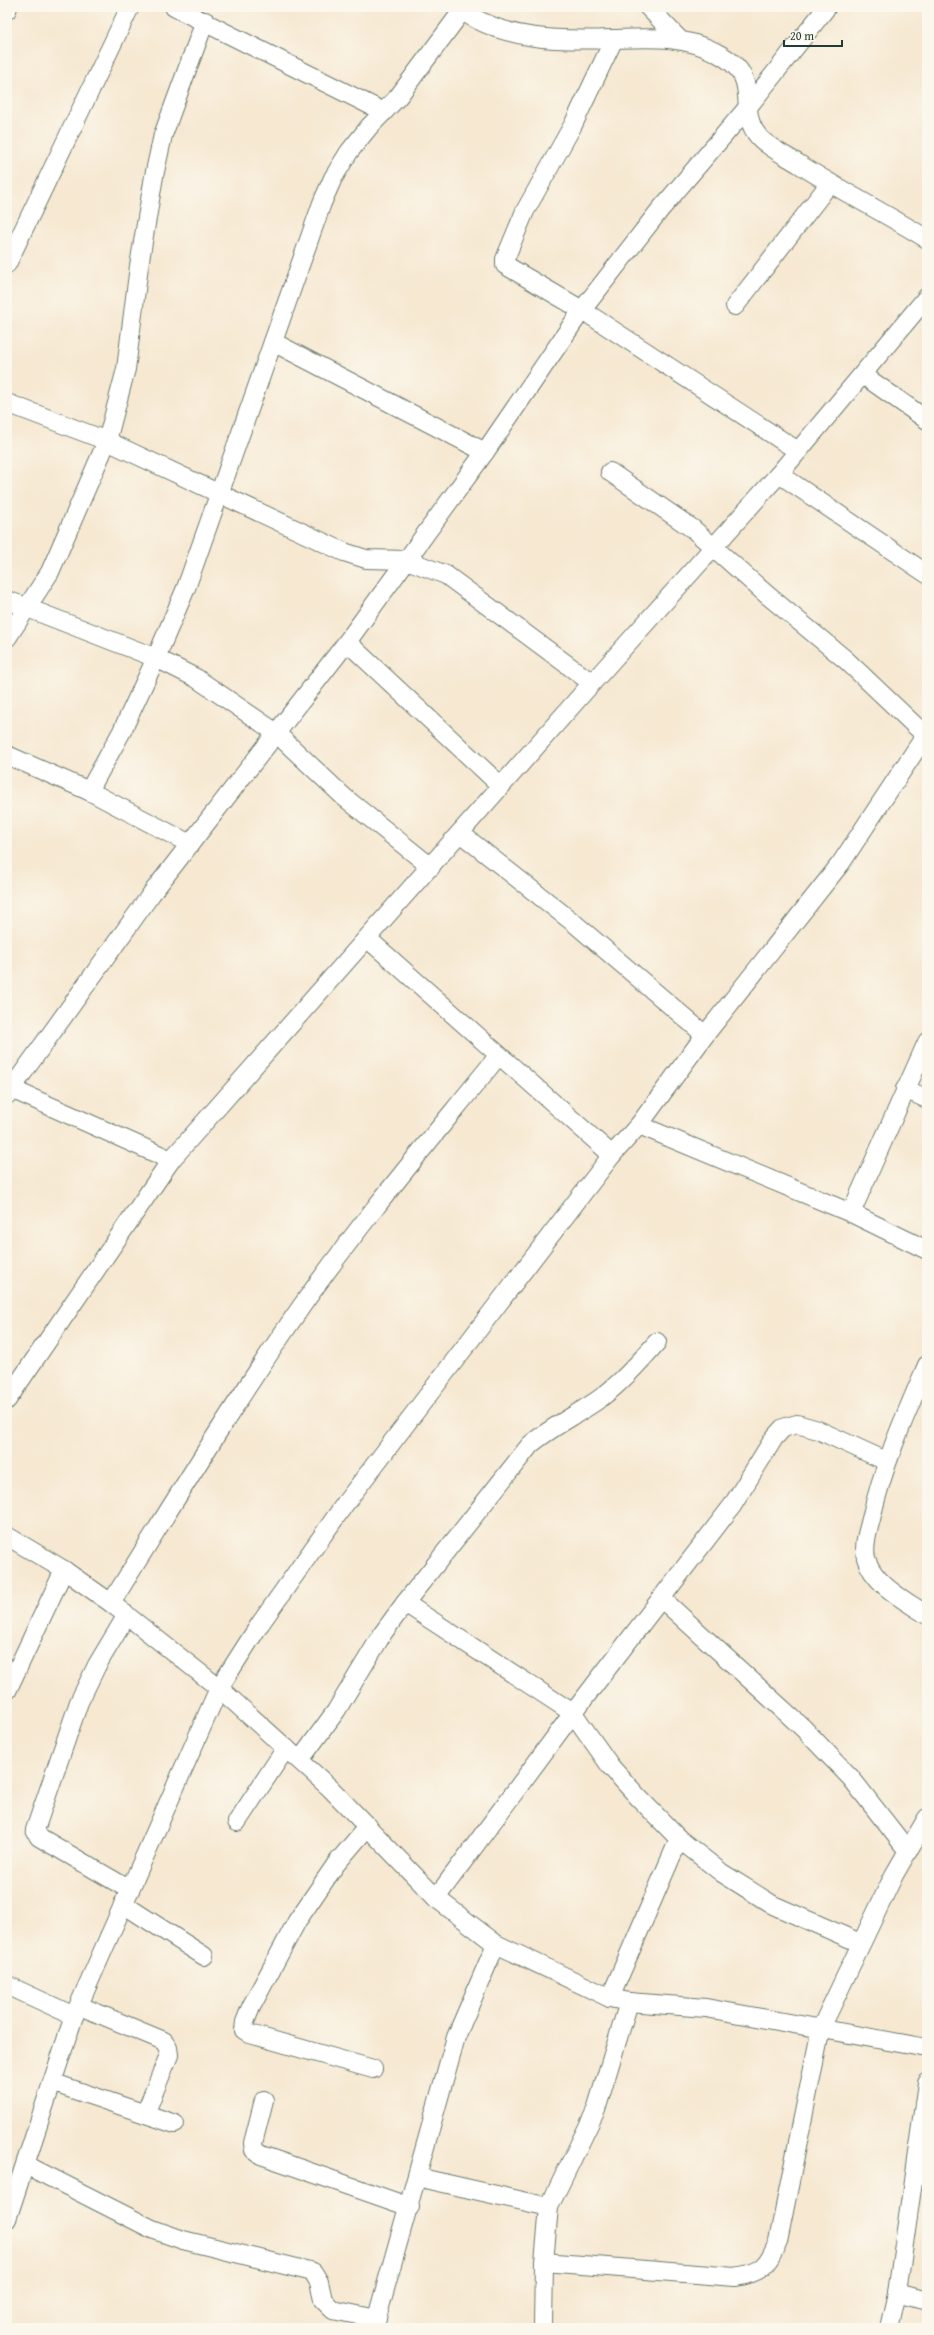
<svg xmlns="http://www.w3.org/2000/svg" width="934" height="2335" font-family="'Gentium Book Plus',serif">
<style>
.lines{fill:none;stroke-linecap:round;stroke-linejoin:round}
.minor-casing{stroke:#6a796b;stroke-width:20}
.minor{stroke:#fff;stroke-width:18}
</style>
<rect width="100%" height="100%" fill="#fbf7ec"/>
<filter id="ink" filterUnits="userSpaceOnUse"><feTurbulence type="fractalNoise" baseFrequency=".025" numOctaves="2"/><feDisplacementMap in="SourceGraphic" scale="8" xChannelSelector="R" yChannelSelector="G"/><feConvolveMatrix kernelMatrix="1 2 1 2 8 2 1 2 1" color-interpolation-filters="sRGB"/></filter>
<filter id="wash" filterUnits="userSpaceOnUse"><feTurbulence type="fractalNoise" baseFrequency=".012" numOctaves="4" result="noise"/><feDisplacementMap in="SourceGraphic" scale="16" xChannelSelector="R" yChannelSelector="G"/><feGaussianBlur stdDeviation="0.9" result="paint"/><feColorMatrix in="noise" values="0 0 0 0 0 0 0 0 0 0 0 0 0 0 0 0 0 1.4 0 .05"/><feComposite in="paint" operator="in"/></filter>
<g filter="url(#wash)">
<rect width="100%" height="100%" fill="#f6e8d1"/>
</g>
<g filter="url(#ink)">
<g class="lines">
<g class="minor-casing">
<g id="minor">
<path d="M174 7 384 112"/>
<path d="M457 7C502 41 559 41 613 39 649 38 684 35 717 53 766 78 734 108 759 137 769 148 786 156 799 164 841 191 885 213 927 239"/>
<path d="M648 7 679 39"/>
<path d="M7 10 8 7"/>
<path d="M614 39 573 125 525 211 505 259V265L582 310 798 451"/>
<path d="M7 264 130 7"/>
<path d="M735 306 830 183"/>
<path d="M273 342 485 452"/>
<path d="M863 375 927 420"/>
<path d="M7 403 107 441 344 552 366 559 407 560 446 575 592 683"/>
<path d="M610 472 693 529 766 594 846 660 927 737"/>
<path d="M779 474 927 574"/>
<path d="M7 600 156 658 196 678 275 732 344 797 431 867"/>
<path d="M7 638 50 572 107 441 126 369 139 266 154 176 163 135 205 21"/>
<path d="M347 642 501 786"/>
<path d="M7 755 89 791 190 844"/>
<path d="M89 791 122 731 156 658 186 588 322 203 333 178 349 152 369 127 398 97 462 11"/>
<path d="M460 833 574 923 705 1035"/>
<path d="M368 939 612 1155"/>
<path d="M7 1087 171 1160"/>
<path d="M905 1089 927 1099"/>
<path d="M7 1095 152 893 347 642 485 452 582 310 659 211 748 107 827 7"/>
<path d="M639 1125 851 1213 927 1250"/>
<path d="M851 1213 927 1042"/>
<path d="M927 1365C905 1416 883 1465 871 1519 868 1531 863 1545 866 1558 873 1584 906 1601 927 1615"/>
<path d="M7 1400 171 1160 592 683 779 474 927 297"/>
<path d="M7 1536 64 1570 111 1603 219 1688 330 1788 436 1898 496 1944 610 1998 629 2002 706 2008 927 2048"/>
<path d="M662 1599 803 1728 851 1778 908 1851"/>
<path d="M111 1603C173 1504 234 1403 301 1307 362 1220 432 1138 499 1055"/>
<path d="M405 1603 573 1713 611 1767 638 1797 679 1839 722 1873 773 1905 860 1943"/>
<path d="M127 1615 97 1665 79 1702 35 1830 39 1837 130 1890"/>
<path d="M7 1691 64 1570"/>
<path d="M300 1760 336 1711 383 1633 405 1603 530 1445C552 1426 579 1414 602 1397 623 1381 640 1362 657 1342"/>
<path d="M237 1822 286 1748"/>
<path d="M368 1826 336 1864 297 1921 251 2007 245 2022 244 2030 250 2034 373 2069"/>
<path d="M436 1898 573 1713 732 1506 774 1438 783 1428 797 1424 818 1430 886 1461"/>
<path d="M123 1904 204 1956"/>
<path d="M7 1985 74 2016"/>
<path d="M610 1998 679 1839"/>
<path d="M80 2006 164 2041 168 2048 169 2055 145 2114"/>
<path d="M54 2083 175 2124"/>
<path d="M264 2100 253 2143 254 2150 261 2155 410 2207"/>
<path d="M26 2165 152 2229 183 2240 313 2272 319 2282 323 2300 333 2310 377 2319"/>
<path d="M417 2177 549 2207"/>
<path d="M7 2219 74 2016 219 1688 260 1624 347 1501 612 1155 639 1125 705 1035 841 863 925 736"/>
<path d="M544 2262 735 2277C762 2273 768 2265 778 2241L821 2028 894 1875 927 1818"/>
<path d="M897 2293 927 2301"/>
<path d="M374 2328 456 2037 496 1944"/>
<path d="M543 2328 544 2262 549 2207 596 2110 629 2002"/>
<path d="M889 2328 897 2293 927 2083"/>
</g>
</g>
<use href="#minor" class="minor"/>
</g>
</g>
<rect width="934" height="2335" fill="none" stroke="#fbf7ec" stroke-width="24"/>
<path d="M784 40v6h58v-6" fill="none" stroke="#1f3d34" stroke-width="2"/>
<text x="790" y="40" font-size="12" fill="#1f3d34" stroke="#fbf7ec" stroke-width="3" paint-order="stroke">20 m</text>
</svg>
